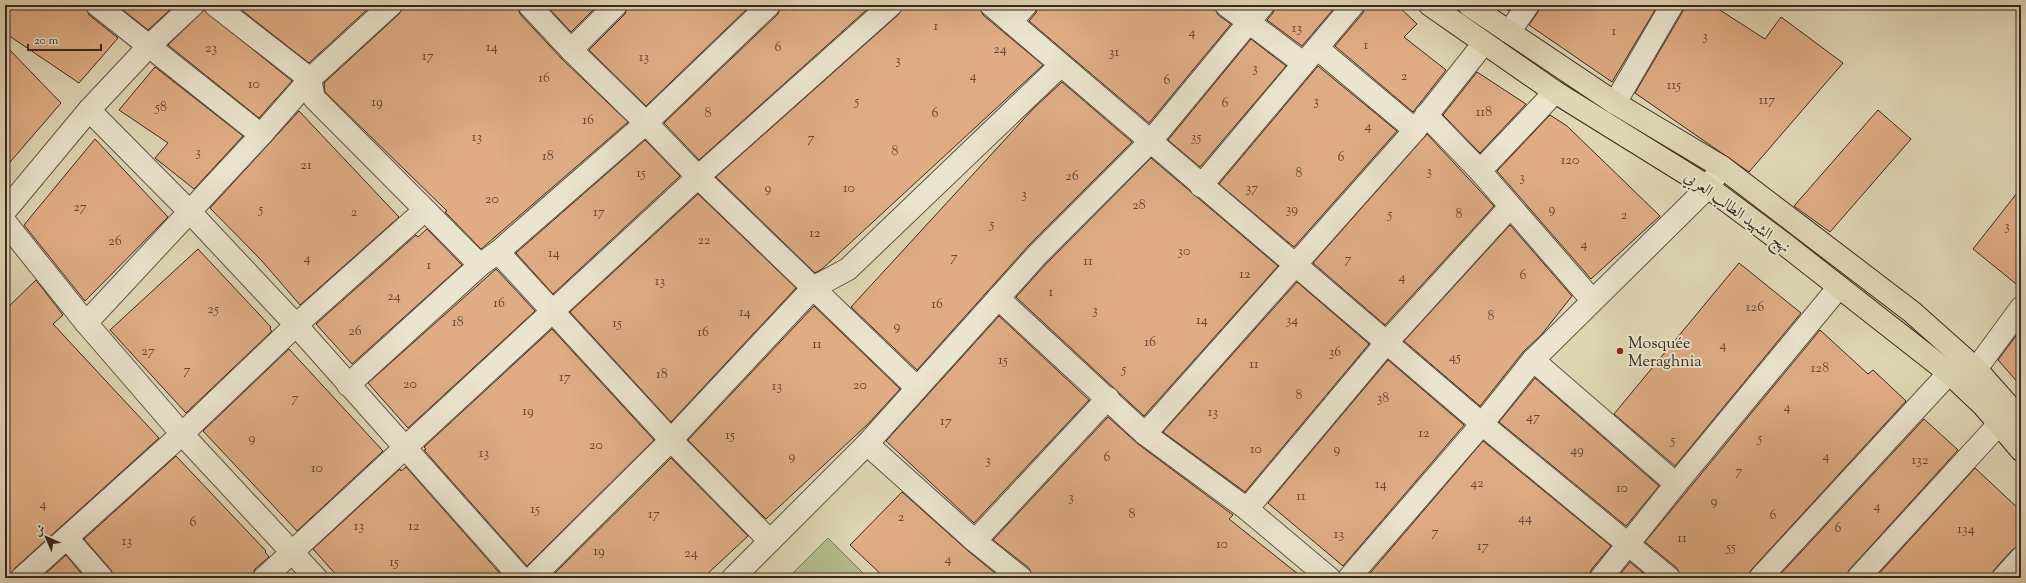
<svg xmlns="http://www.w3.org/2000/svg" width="2026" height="583" font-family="'Sorts Mill Goudy',Amiri,serif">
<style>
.green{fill:#b3bd8c;stroke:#777255}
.building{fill:#dfac85;stroke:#3b261e}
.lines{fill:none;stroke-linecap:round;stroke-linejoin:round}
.minor-casing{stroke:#645244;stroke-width:24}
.primary-casing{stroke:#3b261e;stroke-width:24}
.minor{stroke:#ebe4ce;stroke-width:22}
.primary{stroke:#e0d6b4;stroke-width:22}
.poi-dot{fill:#8f2418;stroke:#ebe4ce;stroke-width:1.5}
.labels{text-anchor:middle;stroke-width:4;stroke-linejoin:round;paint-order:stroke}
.number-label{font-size:14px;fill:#644838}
.street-label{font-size:16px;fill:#3b261e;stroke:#ebe4ce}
.poi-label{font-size:16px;fill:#3b261e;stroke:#ebe4ce;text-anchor:start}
</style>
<rect width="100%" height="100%" fill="#e0d6b4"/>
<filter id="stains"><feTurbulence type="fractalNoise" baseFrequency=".005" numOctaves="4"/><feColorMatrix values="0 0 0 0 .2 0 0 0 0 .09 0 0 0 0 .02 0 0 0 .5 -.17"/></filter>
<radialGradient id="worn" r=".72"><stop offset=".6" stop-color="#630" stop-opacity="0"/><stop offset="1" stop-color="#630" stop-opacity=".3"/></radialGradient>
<path class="green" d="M828 538 868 578H788Z"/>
<g class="building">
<path d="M5 5H85L89 15 118 38 79 83 5 33Z"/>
<path d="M117 5H175L148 30Z"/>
<path d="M235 5H372L309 63Z"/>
<path d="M403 5H517L520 14 562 59 628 122 481 249 445 212 447 211 325 92 324 83 399 14Z"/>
<path d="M546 5H598L571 32Z"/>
<path d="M628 5H751L646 106 589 50 625 14Z"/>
<path d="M781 5H872L699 160 664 123 778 14Z"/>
<path d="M903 5H979L983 15 1043 65 822 269 815 273 716 177 899 14Z"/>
<path d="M1038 5H1214L1218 15 1231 24 1149 123 1029 21 1036 13Z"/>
<path d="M1275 5H1337L1302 46 1267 20 1273 13Z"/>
<path d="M1365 5H1397L1417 24 1404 37 1446 70 1413 112 1335 46 1363 13Z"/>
<path d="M1500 5H1513L1509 11Z"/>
<path d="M1540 5H1658L1612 82 1529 25 1538 12Z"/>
<path d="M1684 5H1712L1765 39 1781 17 1843 63 1749 172 1635 93 1683 11Z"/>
<path d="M204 10 292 81 259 118 168 45Z"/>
<path d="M1251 39 1286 66 1200 167 1168 140Z"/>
<path d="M5 45 61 103 5 168Z"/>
<path d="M1318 66 1397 131 1294 247 1219 184Z"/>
<path d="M155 67 243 136 194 189 155 158 168 143 119 110Z"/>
<path d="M1477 72 1526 104 1480 153 1443 115Z"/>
<path d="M1062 82 1132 142 1029 245 917 370 851 307 1034 108Z"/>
<path d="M1878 110 1911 139 1830 232 1794 206Z"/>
<path d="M299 111 399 217 300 305 262 261 210 208Z"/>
<path d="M1550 115 1567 126 1660 216 1591 279 1497 171Z"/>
<path d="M1427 134 1494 206 1385 325 1313 263Z"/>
<path d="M95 139 168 217 85 301 24 225Z"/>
<path d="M645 140 680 176 553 294 516 253Z"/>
<path d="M1151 158 1278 266 1144 416 1016 297 1047 263Z"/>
<path d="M2021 188V288L1973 249Z"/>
<path d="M698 194 796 288 671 422 570 312Z"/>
<path d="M1510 225 1572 296 1542 334 1523 352 1480 406 1404 341Z"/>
<path d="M427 229 462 265 352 364 316 324 416 235 418 237Z"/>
<path d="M198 249 271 327 270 329 272 331 186 413 110 330Z"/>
<path d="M1739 263 1801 313 1675 466 1614 414Z"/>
<path d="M496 269 535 311 408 428 368 383Z"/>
<path d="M36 280 63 315 53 324 159 438 14 569 10 578H5V310Z"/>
<path d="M1297 282 1369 344 1245 492 1163 432Z"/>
<path d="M814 306 900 389 868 424 766 519 688 440Z"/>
<path d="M999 316 1089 400 974 523 886 441Z"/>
<path d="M552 329 654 440 527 566 424 450 426 449 424 447Z"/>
<path d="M2021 329V386L1998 360Z"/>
<path d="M1820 330 1868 374 1873 370 1906 401 1751 570 1748 578H1681L1677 568 1645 542Z"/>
<path d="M289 349 383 451 297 531 203 431Z"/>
<path d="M1388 360 1464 425 1343 566 1268 503Z"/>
<path d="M1535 378 1659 486 1626 526 1499 422Z"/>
<path d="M1108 417 1138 444 1233 515 1229 519 1303 578H1033L1029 568 993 540Z"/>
<path d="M1924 419 1958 450 1849 570 1846 578H1777Z"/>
<path d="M1483 441 1611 546 1591 570 1589 578H1366Z"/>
<path d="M176 456 266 551 265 552 269 557 255 569 252 578H114L111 570 84 539Z"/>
<path d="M671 458 748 536 703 578H550Z"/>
<path d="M406 467 504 578H339L313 549 400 469 401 471Z"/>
<path d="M1975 468 2021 511V546L2012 550 1994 570 1991 578H1875Z"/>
<path d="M902 492 967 550 1001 578H885L850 545Z"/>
<path d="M66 555 85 578H41Z"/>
<path d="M1630 562 1649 578H1617Z"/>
</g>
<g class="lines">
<g class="minor-casing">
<g id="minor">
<path d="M97 5 261 135"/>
<path d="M215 5 310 79 314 98 480 265"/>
<path d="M529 5 571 50 646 123 698 177 917 388"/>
<path d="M991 5 1482 424 1669 578"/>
<path d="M1226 5 1303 63"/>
<path d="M1011 22 1026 5"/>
<path d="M1509 32 1528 5"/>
<path d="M1317 48 1415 130"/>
<path d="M571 50 616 5"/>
<path d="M1615 103 1672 5"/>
<path d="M89 110 189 211 296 325 521 578"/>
<path d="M1426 115 1480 171 1592 300"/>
<path d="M1480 171 1555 92"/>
<path d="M1201 186 1353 5"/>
<path d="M5 211 89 110 148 47 193 5"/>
<path d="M5 222 86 323 182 434 316 578"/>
<path d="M498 252 671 440 770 541"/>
<path d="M998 298 1145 434 1247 509 1329 578"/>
<path d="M86 323 261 135 310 79 391 5"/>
<path d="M1533 360 1676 484"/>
<path d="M1976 369 2021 308"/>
<path d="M348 385 480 265 498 252 646 123 769 5"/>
<path d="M1145 434 1415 130 1484 43"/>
<path d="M867 444 975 541 1021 578"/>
<path d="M1247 509 1387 342 1510 207"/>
<path d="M67 538 102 578"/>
<path d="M975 541 1108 398"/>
<path d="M22 578 182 434 296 325 425 210"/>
<path d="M264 578 698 177 891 5"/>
<path d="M532 578 671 440 813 288 848 269 1061 65"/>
<path d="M733 578 867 444 1038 254 1150 142 1263 5"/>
<path d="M1349 578 1482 424 1533 360 1708 187 1722 167"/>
<path d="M1601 578 1676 484 1839 287"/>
<path d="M1760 578 1949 373"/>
<path d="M1858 578 1999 424"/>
<path d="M2003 578 2021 558"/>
</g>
</g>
<g class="primary-casing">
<g id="primary">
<path d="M1430 5 1555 92 1708 187 1783 243 1949 373 1983 405 2021 450"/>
<path d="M1469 5 1615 103 1722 167 1912 312 1976 369 2021 420"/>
</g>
</g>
<use href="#minor" class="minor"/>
<use href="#primary" class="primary"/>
</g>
<circle class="poi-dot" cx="1620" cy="351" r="4"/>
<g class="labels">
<g class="number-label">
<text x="936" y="30">1</text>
<text x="1297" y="32">13</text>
<text x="1614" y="35">1</text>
<text x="1192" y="36">4</text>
<text x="1705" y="40">3</text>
<text x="1366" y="49">1</text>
<text x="492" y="51">14</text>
<text x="778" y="51">6</text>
<text x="211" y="52">23</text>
<text x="1000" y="53">24</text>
<text x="1114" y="56">31</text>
<text x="428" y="60">17</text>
<text x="644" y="61">13</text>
<text x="898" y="64">3</text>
<text x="1255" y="72">3</text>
<text x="973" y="80">4</text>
<text x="1404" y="80">2</text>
<text x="544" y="82">16</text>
<text x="1167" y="84">6</text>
<text x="254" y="88">10</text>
<text x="1674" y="89">115</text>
<text x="1767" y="104">117</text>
<text x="857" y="105">5</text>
<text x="1316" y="105">3</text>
<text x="377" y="106">19</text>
<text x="1225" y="107">6</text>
<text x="161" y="111">58</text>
<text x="1484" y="116">118</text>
<text x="708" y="117">8</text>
<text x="935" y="117">6</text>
<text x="588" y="124">16</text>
<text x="1368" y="130">4</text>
<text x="477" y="141">13</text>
<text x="1196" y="141">35</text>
<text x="811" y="142">7</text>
<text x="895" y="155">8</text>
<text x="198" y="156">3</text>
<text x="548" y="160">18</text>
<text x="1341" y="161">6</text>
<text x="1570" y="164">120</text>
<text x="306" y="169">21</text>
<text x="1429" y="175">3</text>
<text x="641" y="177">15</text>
<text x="1299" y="177">8</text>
<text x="1072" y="180">26</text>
<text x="1522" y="181">3</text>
<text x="768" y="192">9</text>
<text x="849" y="192">10</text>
<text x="1252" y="192">37</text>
<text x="1024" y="198">3</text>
<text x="492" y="203">20</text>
<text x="1139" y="209">28</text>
<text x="80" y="211">27</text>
<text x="261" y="213">5</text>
<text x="1292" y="213">39</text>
<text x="1552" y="213">9</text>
<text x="354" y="216">2</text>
<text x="599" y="216">17</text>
<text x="1390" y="218">5</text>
<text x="1459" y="218">8</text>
<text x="1624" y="219">2</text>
<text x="992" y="228">5</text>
<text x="2007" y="230">3</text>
<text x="815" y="237">12</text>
<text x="704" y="244">22</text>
<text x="115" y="245">26</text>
<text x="1584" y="248">4</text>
<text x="1184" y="255">30</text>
<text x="554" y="257">14</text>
<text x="954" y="261">7</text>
<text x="307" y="262">4</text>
<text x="1348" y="263">7</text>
<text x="1088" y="265">11</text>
<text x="429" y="269">1</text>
<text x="1245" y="278">12</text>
<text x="1523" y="279">6</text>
<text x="1402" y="281">4</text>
<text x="660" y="285">13</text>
<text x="1051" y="296">1</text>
<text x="394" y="300">24</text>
<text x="499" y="307">16</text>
<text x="937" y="308">16</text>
<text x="1755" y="311">126</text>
<text x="213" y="313">25</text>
<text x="1095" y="314">3</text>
<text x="745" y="316">14</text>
<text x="1491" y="320">8</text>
<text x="1202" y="324">14</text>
<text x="1292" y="324">34</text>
<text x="458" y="326">18</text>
<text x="617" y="327">15</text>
<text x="897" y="330">9</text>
<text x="355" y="335">26</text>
<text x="703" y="336">16</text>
<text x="1150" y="346">16</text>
<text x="817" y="348">11</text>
<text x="1723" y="349">4</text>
<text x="148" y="355">27</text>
<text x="1335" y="356">36</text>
<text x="1455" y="361">45</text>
<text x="1003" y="364">15</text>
<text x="1254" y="368">11</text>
<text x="1820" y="372">128</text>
<text x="1124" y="373">5</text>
<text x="187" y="374">7</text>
<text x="662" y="378">18</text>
<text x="565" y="381">17</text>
<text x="410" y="388">20</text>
<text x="860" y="389">20</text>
<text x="777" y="390">13</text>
<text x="1299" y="399">8</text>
<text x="295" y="402">7</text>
<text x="1383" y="402">38</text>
<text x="1787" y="411">4</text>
<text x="528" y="415">19</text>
<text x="1213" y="416">13</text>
<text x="1533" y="421">47</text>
<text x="946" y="425">17</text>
<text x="1424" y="437">12</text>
<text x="730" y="439">15</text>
<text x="252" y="442">9</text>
<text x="1760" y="442">5</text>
<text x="1673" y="444">5</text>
<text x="596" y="449">20</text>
<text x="1256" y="453">10</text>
<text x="1337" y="453">9</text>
<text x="1577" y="454">49</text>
<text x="484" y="457">13</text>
<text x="792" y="460">9</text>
<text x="1826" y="460">4</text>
<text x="1107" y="461">6</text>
<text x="988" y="464">3</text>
<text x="1920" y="464">132</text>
<text x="317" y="472">10</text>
<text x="1739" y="475">7</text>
<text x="1477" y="487">42</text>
<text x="1381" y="488">14</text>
<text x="1622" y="492">10</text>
<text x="1301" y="500">11</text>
<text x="1071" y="501">3</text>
<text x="1714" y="505">9</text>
<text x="43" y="508">4</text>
<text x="1877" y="510">4</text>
<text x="535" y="513">15</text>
<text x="654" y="518">17</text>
<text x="1132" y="518">8</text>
<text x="1773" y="519">6</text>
<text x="901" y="521">2</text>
<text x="1525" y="522">44</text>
<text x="193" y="526">6</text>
<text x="359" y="530">13</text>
<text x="414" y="530">12</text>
<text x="1838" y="532">6</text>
<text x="1966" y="533">134</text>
<text x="1435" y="536">7</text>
<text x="1339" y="538">13</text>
<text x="1682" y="542">11</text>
<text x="127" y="545">13</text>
<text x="1222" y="548">10</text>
<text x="1483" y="550">17</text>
<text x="1731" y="551">55</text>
<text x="599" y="555">19</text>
<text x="691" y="557">24</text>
<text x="948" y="563">4</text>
<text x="394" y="566">15</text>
</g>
<g class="street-label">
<text transform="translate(1738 211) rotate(36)" y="6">نهج الشهيد الطالب العربي</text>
</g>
<g class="poi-label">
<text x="1628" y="348">Mosquée<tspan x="1628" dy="18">Meraghnia</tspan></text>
</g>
</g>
<rect width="2026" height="583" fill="none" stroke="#e0d6b4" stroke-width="20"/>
<rect x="6" y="6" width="2014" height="571" fill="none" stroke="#3b261e" stroke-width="2"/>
<rect x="10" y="10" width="2006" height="563" fill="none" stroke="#3b261e"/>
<g transform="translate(46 537) rotate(315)" stroke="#ebe4ce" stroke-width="3" paint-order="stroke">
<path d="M0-3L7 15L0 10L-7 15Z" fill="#3b261e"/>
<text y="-6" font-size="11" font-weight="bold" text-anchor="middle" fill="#3b261e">ش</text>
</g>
<path d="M28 44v6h73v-6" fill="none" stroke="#3b261e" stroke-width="2"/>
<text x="34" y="44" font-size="12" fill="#3b261e" stroke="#ebe4ce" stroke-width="3" paint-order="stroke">20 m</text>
<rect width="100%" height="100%" filter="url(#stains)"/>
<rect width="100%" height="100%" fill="url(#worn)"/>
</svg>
